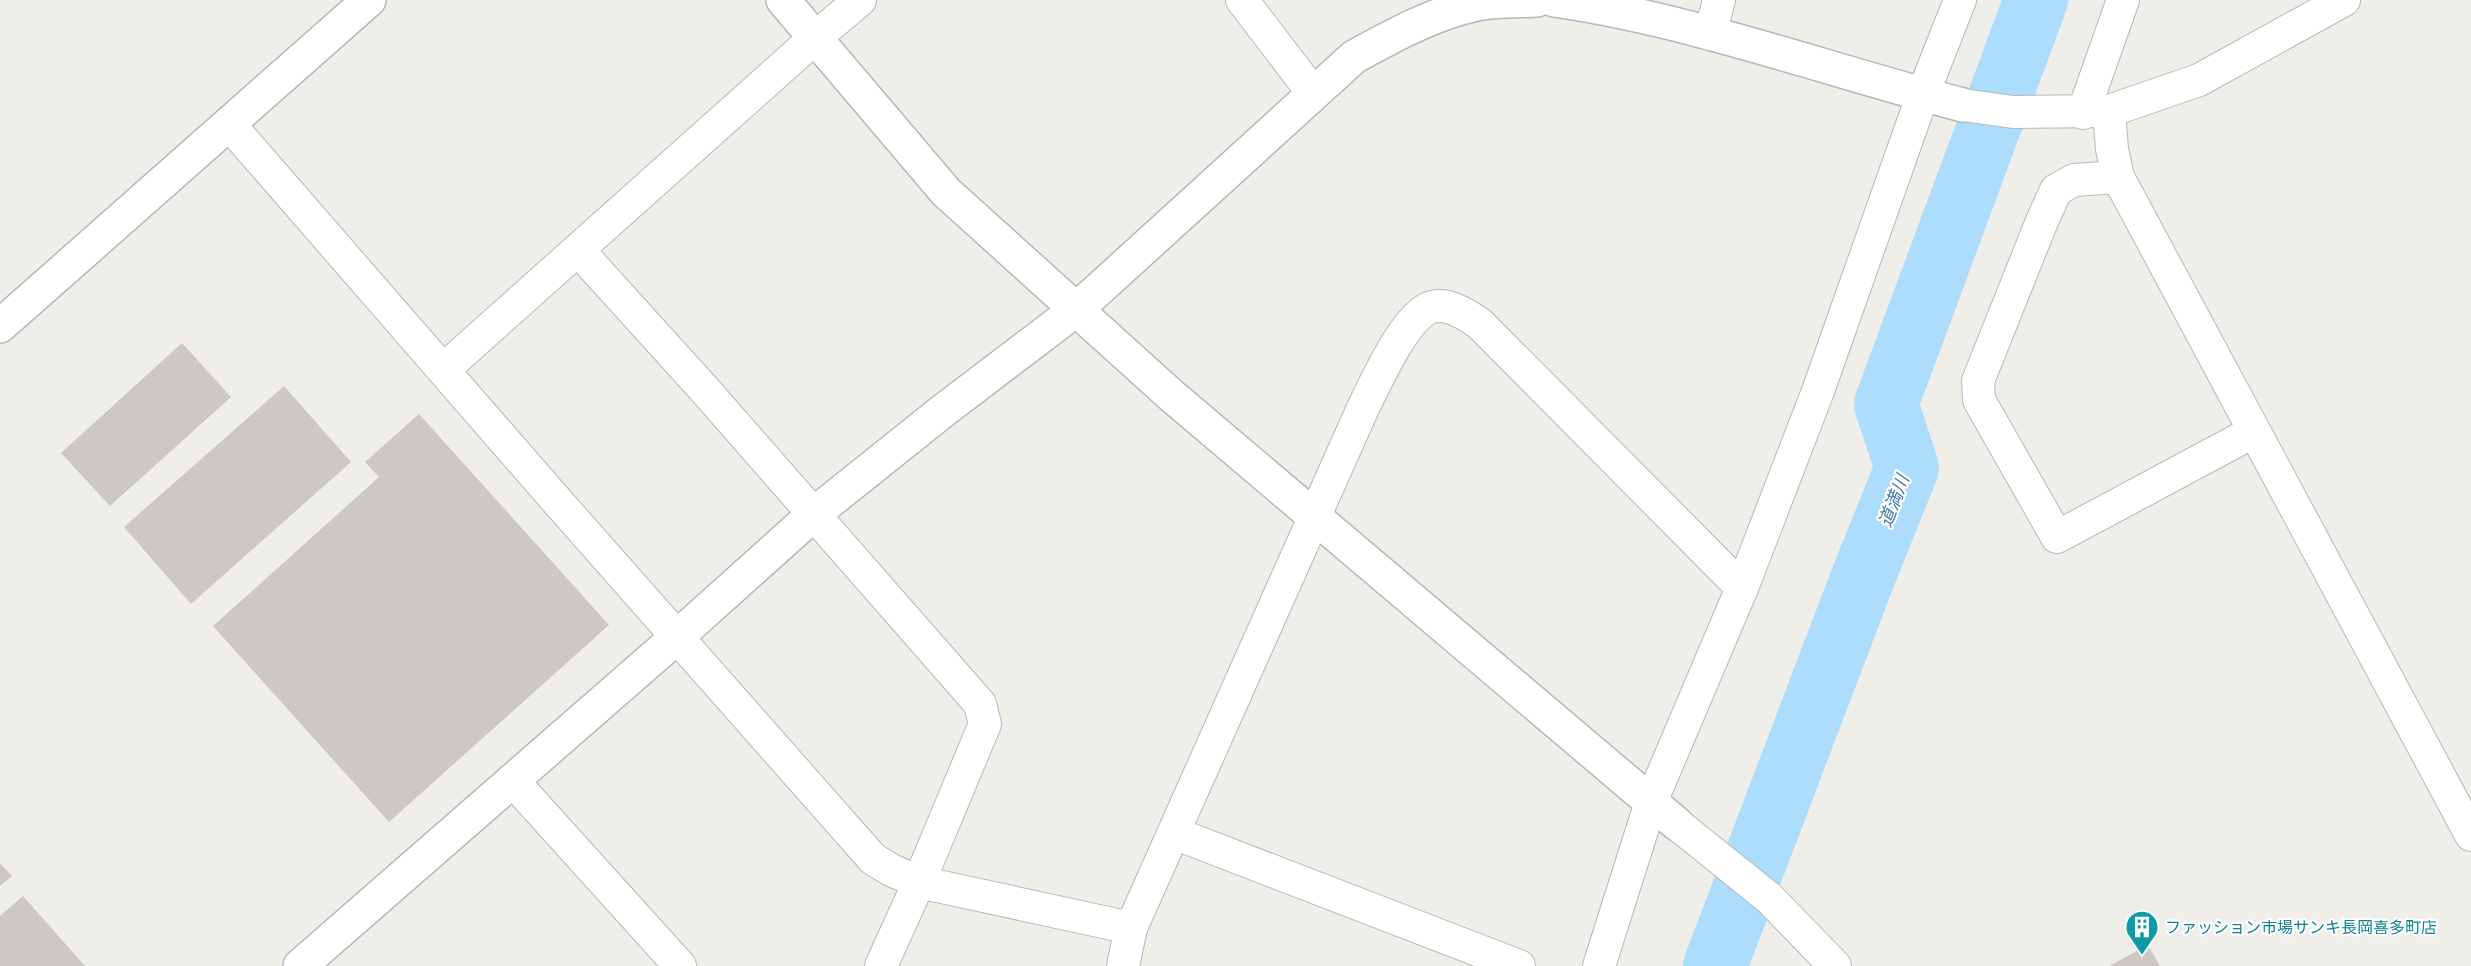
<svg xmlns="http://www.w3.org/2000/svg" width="2471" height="966" font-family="Quicksand,'Noto Sans JP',sans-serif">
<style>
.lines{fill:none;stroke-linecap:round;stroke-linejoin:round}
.river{stroke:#acddfc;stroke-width:64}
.building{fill:#ccc9c4}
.minor-casing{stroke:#b5b8bb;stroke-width:34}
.tertiary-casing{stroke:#b5b8bb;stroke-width:36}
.minor{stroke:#fff;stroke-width:32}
.tertiary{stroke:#fff;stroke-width:33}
.labels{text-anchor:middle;stroke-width:4.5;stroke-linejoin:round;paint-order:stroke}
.culture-label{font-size:16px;fill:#0d838f;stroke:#fff;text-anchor:start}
.water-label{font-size:18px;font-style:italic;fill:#457aa6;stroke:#fff}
</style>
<rect width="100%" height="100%" fill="#f0eee8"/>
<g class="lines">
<path class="river" d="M1715 966 1865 572 1907 468 1886 404 2036 0"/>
</g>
<g class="building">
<path d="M182 343 231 397 110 506 61 453Z"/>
<path d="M284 386 351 462 191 604 124 527Z"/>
<path d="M419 414 609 625 389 822 213 626 379 477 365 462Z"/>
<path d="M0 863 12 876 0 886Z"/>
<path d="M23 896 85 966H0V916Z"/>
<path d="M2148 945 2160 966H2109Z"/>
</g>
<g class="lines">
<g class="minor-casing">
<g id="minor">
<path d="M1242 0 1313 93"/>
<path d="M1710 34 1719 0"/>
<path d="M1963 105 2013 112 2109 111 2199 80 2344 0"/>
<path d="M2109 111 2112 149 2118 177 2471 835"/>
<path d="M2083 113 2123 0"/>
<path d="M229 124 550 493 873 859 891 870 919 882 1131 928"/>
<path d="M2118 177 2074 180 2056 190 2040 226 1978 381 1979 400 2057 537 2253 432"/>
<path d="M578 250 704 389 980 704 985 724 919 882 881 966"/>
<path d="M443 370 815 38 860 0"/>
<path d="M512 780 680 966"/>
<path d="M1677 824 1769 898 1835 966"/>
<path d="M1174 833 1519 966"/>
<path d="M1123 966 1131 928 1363 408C1376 382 1402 323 1427 309 1444 300 1466 314 1480 324L1742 588"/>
<path d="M1599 966 1651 802 1742 588 1818 391 1923 94 1960 0"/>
</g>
</g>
<g class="tertiary-casing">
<g id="tertiary">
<path d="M783 0 946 192 1172 396 1677 824"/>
<path d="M1554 0C1693 20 1827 70 1963 105"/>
<path d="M0 326 369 0"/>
<path d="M300 966 677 637 814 514 944 410 1077 309 1354 57C1394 35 1432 14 1477 4 1496 0 1517 1 1537 0"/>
</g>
</g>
<use href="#minor" class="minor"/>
<use href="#tertiary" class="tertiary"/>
</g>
<defs>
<g id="building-pin" transform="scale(1.725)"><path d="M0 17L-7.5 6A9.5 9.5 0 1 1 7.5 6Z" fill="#0f9aa8" stroke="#fff"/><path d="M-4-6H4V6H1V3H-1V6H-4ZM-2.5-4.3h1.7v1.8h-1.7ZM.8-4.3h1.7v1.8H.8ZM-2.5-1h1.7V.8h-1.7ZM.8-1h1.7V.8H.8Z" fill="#fff"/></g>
</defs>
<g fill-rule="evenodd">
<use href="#building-pin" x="2142" y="927"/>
</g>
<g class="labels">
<g class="culture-label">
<text x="2165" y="933">ファッション市場サンキ長岡喜多町店</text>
</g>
<g class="water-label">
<text transform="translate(1894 501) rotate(-69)" y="6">道満川</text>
</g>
</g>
</svg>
